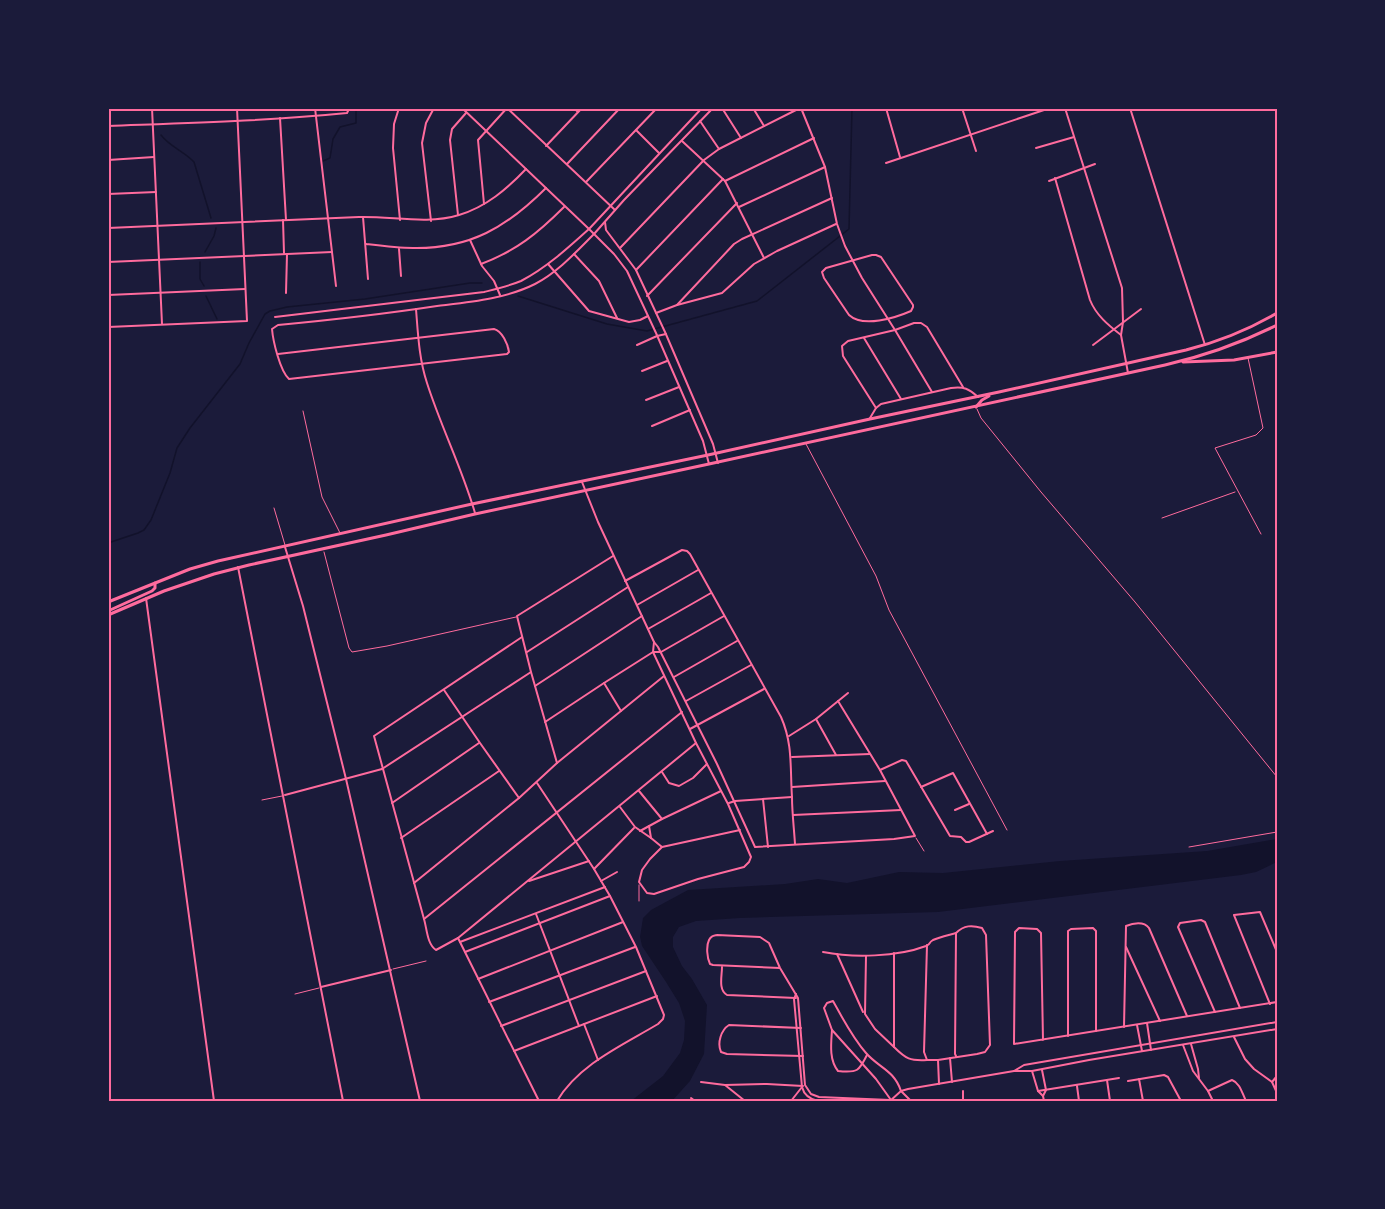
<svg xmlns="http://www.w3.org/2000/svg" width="1385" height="1209" font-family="'Titillium Web',sans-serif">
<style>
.water{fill:#12122b}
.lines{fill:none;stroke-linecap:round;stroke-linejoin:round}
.stream{stroke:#12122b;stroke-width:1.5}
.service{stroke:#ff6b9d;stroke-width:1}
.minor{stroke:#ff6b9d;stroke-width:2}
.tertiary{stroke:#ff6b9d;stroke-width:2}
.secondary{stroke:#ff6b9d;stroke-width:3}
.primary{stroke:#ff6b9d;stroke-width:3}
.neatline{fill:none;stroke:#ff6b9d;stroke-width:2}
</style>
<rect width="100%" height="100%" fill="#1b1b3a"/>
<path class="water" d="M1277 839V862L1256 872 1241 875 938 912 740 918 696 921 679 927 673 937V947L682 966 692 979 707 1005 704 1054 690 1081 672 1101H631L663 1076 680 1053 684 1040 685 1021 679 1003 666 982 642 946 640 937 643 918 651 910 688 890 785 884 818 879 847 883 899 872 943 873 1060 861 1207 851Z"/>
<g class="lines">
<g class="stream">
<path d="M161 135C170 147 184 151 194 162L211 218"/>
<path d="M323 161 330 158 333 139 340 127 356 123V108"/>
<path d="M205 252 214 236 216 228"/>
<path d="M200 262V279L204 286"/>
<path d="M206 296 217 319"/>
<path d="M518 296 607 324 647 331 757 301 849 229 852 108"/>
<path d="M108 543 138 533 144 530 151 520 170 473 177 448 190 428 240 364 249 343 265 314 270 311 287 307 365 299 470 283H482"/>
</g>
<g class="service">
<path d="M1248 358 1263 428 1256 435 1215 448 1261 534"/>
<path d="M977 409 981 418 1041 492 1135 602 1277 777"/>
<path d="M303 411 322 497 340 533"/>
<path d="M806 444 876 576 889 610 1007 830"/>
<path d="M274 508 285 545"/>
<path d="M1162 518 1235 492"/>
<path d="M324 552 349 648 352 652 387 646 516 617"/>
<path d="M262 800 282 796"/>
<path d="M916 838 924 851"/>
<path d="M1189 847 1277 832"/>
<path d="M639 901V885"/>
<path d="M393 969 426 961"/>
<path d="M295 994 319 988"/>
</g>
<g class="minor">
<path d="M152 108 162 324"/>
<path d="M315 108 336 286"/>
<path d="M399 108 394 124 393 148 400 220"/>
<path d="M507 108 615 210"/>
<path d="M574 108 578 112"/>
<path d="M722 108 741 138"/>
<path d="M753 108 764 126"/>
<path d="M886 108 900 157"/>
<path d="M962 108 976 151"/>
<path d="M1130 108 1205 345"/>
<path d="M280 118 286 220"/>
<path d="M700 121 719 149"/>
<path d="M108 126C188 123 267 121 347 113L348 111V108"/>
<path d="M636 130 659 153"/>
<path d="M682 141 725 181 764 258"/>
<path d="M546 146 582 108"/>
<path d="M1036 148 1074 137"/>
<path d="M108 160 154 157"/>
<path d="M886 163 1050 108"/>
<path d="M567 164 620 108"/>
<path d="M1055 178 1090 300C1096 315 1108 325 1121 335"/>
<path d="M725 181 814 138"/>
<path d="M1049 181 1095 164"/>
<path d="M586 182 657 108"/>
<path d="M108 194 156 192"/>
<path d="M484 204 478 140 507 108"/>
<path d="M739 207 825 167"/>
<path d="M458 215 450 140 452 129 466 113"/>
<path d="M363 217 368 279"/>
<path d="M283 220 284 253"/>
<path d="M431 221 422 143 426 123 434 108"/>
<path d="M108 228C192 224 276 220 359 217 393 216 426 225 459 215 486 207 507 189 526 169"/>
<path d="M470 240 482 266 494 281 500 295"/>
<path d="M366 244C382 246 397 248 413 248 470 249 507 227 546 188"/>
<path d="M620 248 704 160 719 149 800 108"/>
<path d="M399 249 401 276"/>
<path d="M574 254 599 281 617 318"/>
<path d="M872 255H876L881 257 913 305V307L911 311C895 318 863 328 849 315L824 278 822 272 826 268Z"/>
<path d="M108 262 332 252"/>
<path d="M481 264C516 251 538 233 564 207"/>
<path d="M548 264 589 311 629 322 640 320 648 316"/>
<path d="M636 270 723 179"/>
<path d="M286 293 287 254"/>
<path d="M108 295 245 289"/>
<path d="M647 296 737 203"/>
<path d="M677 305 734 244 742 239 832 198"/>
<path d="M416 309C418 334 419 359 427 383 441 427 462 468 475 513"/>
<path d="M656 313 677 305 722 293 754 264 777 251 836 224"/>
<path d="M275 317 484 292C496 289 509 286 521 281 546 268 568 248 589 229L462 108"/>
<path d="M108 327 247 321 237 108"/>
<path d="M864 338 901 399"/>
<path d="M637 345 657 336 666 334"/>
<path d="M1093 345 1141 309"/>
<path d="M278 354 494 329C502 331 508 344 509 352L507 354 289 379C280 371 273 341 272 329L278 325C331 320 384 314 437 306 470 302 505 299 535 284 558 272 576 252 594 234"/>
<path d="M642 371 667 361"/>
<path d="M646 400 679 387"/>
<path d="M876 408 843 356 842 346 848 341 895 330 914 323H921L927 327 963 387"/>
<path d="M652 426 690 410"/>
<path d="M582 482 598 522 654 642 658 647 717 764 755 847 894 839 915 836 880 770 838 701"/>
<path d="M285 547 303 606 346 779 420 1101"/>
<path d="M238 567 343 1101"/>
<path d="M625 581 682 550 687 551 690 554 781 717C793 744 790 768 792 797 792 812 794 828 795 844"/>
<path d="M146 598 214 1101"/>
<path d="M637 605 698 570"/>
<path d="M648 629 711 593"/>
<path d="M522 637 374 736 424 919C427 929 427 944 436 950L458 938 696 743"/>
<path d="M654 642 653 652 696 743 728 804 751 857 749 862 744 867 698 879 654 894 647 893 639 882 642 870 650 859 662 847 740 830"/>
<path d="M527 652 628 587"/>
<path d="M674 677 737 641"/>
<path d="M604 683 621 711"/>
<path d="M535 686 642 616"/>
<path d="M444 690 480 743 519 798"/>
<path d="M686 701 751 665"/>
<path d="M816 719 836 755"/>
<path d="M545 722 604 683 653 652H661L724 616"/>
<path d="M690 729 764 689"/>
<path d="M789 736 816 719 848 693"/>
<path d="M792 757 870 754"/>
<path d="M557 763 531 672 517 616 613 556"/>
<path d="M880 770 902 760 906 761 950 836 961 837 966 842H969L993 831"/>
<path d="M662 772 669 783 679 786 693 778 707 764"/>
<path d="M537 783 594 869 610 896 636 947 664 1015 663 1019 658 1024C623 1045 579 1064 557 1101"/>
<path d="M792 787 885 781"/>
<path d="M921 787 953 773 987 834"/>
<path d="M639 791 662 819"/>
<path d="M285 795 382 769 531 672"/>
<path d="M763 799 768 847"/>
<path d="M392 803 479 743"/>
<path d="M729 803 735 801 792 797"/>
<path d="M620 807 635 827 651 838 662 847"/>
<path d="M955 810 969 804"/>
<path d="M793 815 901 810"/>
<path d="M649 826 651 838"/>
<path d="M640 831 662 819 721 791"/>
<path d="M401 838 499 771"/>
<path d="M594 869 634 828"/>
<path d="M529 881 589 861"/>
<path d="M601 881 617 872"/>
<path d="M414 883 519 798 557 763 664 676"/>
<path d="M536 914 579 1026"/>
<path d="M424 919 682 712"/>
<path d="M458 938 539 1101"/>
<path d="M460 942 605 887"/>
<path d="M927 945 924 1052 927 1060H938L977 1054 985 1052 990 1045 986 935 982 928C972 925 964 925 956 933L955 1054 956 1056"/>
<path d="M1126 947 1160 1021"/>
<path d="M465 952 610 896"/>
<path d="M823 952C853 958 897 957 926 946 932 943 927 944 933 940 939 937 949 935 956 933"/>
<path d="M894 953V1047C906 1059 910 1061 927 1060"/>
<path d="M837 954 863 1012"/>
<path d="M866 956 865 1014 875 1029 894 1047"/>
<path d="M722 967C722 976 718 990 727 995L796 998"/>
<path d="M780 968 713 965 710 964C707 958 706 946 709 940 711 936 713 936 717 935L760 937 769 943 780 968 798 998 805 1085 811 1094 819 1097 890 1100"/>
<path d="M478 979 623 922"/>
<path d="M321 987 391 970"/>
<path d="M796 994 794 999 802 1087C804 1095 809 1099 818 1101"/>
<path d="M489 1002 635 947"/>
<path d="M1270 1004 1234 915 1260 912 1277 952"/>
<path d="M1215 1012 1178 927 1180 923 1201 920 1205 922 1240 1008"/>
<path d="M1147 1023 1151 1050"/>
<path d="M584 1024 598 1060"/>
<path d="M1137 1025 1142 1051"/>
<path d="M501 1026 646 971"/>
<path d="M1124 1027 1126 926C1133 923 1144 921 1149 928L1187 1016"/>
<path d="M801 1028 729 1025C721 1030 717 1043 721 1052L727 1054 803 1056"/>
<path d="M832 1030C831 1044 829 1060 838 1071 858 1073 859 1071 867 1055"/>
<path d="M1068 1036V931L1071 929 1093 928 1096 931V1031"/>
<path d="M1234 1037 1245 1059 1254 1069 1272 1082 1277 1093"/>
<path d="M1043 1040 1041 933 1037 929 1019 928 1015 932 1014 1044 1277 1002"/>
<path d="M1191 1044 1198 1069 1199 1078"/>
<path d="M1183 1045 1193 1071 1208 1091 1213 1101"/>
<path d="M514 1051 657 996"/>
<path d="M950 1058 952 1082"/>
<path d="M938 1060 939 1084"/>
<path d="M1042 1070 1046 1090 1043 1096"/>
<path d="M1032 1071 1038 1091 1043 1096 1044 1101"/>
<path d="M1139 1079 1143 1101"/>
<path d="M1107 1080 1110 1101"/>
<path d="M1128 1081 1164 1075 1168 1077 1181 1101"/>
<path d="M701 1082 725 1085 767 1084 803 1086"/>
<path d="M1272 1082 1277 1076"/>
<path d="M725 1085 745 1101"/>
<path d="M1077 1086 1079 1101"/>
<path d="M1038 1091 1119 1078"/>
<path d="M1208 1091 1232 1080C1240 1083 1242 1093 1246 1101"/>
<path d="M691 1098 695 1101"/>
<path d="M891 1100 876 1079 832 1030 824 1008 827 1003 833 1001C843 1019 852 1037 866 1053 879 1068 894 1070 901 1091"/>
<path d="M791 1101 802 1087"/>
<path d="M963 1101V1091"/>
<path d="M981 1101H985"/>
</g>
<g class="tertiary">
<path d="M702 108 589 229 614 254 627 271 656 333 703 441 709 464"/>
<path d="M801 108 825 167 837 224 845 246 862 278 895 330 932 392"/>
<path d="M1065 108 1122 288 1123 322 1121 335 1128 373"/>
<path d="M605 222 606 230 636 270 665 332 713 444 718 463"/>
<path d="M594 234 624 200 713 108"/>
<path d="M870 418 876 408 881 404 951 388C964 386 969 389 978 397"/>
<path d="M1014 1071 1024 1065 1277 1022"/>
<path d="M901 1091 911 1101"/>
<path d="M890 1101 901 1091 908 1089 1014 1071H1032L1089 1060 1277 1029"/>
</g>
<path class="secondary" d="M1183 362 1234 360 1277 352"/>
<g class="primary">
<path d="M976 407 982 400 989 396"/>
<path d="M108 602 190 569 218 561 472 504 708 455 870 419 999 392 1186 350C1218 342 1248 330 1277 313"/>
<path d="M108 611 152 591 155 588V583"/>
<path d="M108 615 164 591 214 574 249 565 386 535 475 514 709 464 1165 365C1204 356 1241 343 1277 325"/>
</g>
</g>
<rect width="1385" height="1209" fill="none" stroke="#1b1b3a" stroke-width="219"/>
<rect x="110" y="110" width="1166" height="990" class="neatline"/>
</svg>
